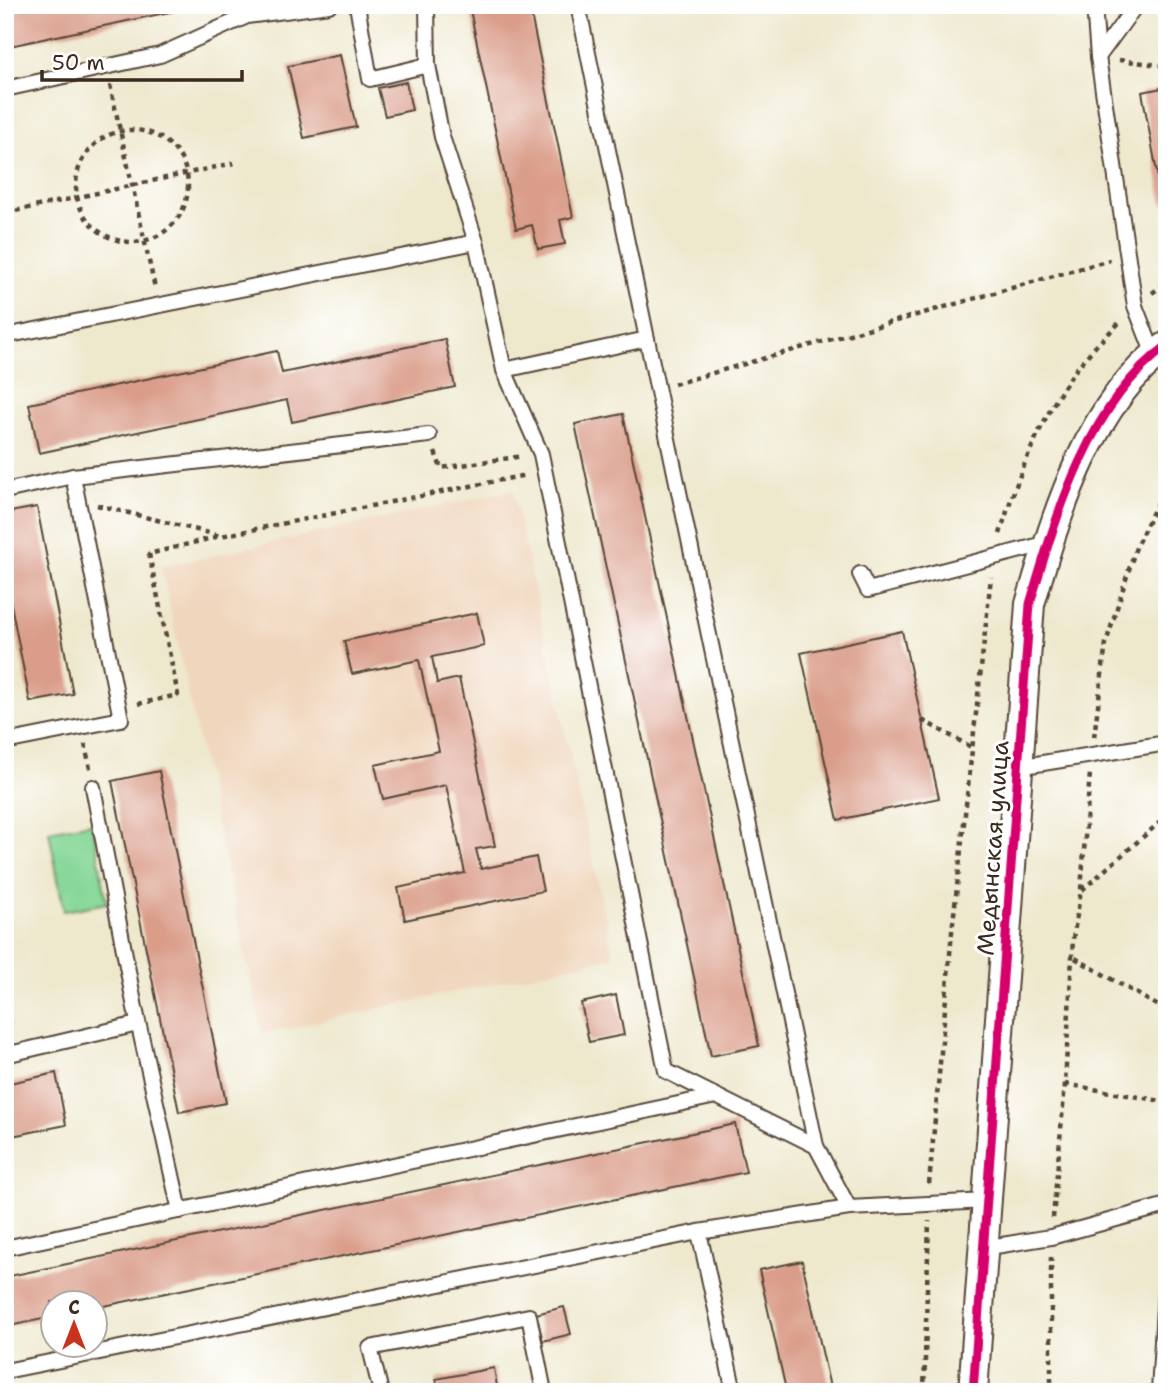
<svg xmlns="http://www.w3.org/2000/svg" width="1172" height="1397" font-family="'Shantell Sans',sans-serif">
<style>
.built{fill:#f0d6bc}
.green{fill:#88d899;stroke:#62815c;stroke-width:2}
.building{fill:#da9d89}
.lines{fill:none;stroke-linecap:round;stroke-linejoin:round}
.lane-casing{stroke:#564638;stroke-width:18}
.street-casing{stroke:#564638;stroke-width:32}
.path{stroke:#564638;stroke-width:4.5;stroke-dasharray:5 5;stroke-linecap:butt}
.lane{stroke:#fff;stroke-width:14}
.street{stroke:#fff;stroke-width:28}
.cycleway-casing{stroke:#fff;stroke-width:13}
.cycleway{stroke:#d6006c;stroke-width:9}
.labels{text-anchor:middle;stroke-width:6;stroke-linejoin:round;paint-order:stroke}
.street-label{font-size:24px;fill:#3b2a1e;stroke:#fff}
</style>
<rect width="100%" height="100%" fill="#fff"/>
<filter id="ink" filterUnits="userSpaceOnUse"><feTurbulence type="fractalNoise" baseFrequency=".0143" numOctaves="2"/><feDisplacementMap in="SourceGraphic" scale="14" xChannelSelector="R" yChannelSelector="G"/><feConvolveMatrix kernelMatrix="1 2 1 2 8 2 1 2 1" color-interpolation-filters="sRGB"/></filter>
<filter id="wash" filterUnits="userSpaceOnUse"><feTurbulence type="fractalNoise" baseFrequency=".00686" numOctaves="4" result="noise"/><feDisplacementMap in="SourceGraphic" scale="28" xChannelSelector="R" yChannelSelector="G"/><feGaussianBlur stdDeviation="1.57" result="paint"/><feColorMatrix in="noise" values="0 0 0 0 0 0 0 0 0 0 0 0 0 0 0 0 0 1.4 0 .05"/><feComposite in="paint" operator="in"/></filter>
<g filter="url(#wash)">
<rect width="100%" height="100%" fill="#eee8cd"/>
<path class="built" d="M513 490 614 957 262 1034 161 567Z"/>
<path class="green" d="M92 823 107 903 64 911 49 831Z"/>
<g id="blocks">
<g class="building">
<path d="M5 5H178L179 10 5 47Z"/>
<path d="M491 5H529L573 217 560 220 565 244 538 249 532 225 516 229 470 10Z"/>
<path d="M340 55 356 127 304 138 288 66Z"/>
<path d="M406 82 412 110 385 116 378 88Z"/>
<path d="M1167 87V204L1163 205 1142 92Z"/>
<path d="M445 339 455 387 292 422 287 400 39 453 29 404 277 351 282 373Z"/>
<path d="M623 414 759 1046 711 1056 575 424Z"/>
<path d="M37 507 73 694 30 702 5 574V513Z"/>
<path d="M477 613 484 646 432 657 437 683 459 678 495 846 476 849 481 869 536 857 543 891 405 920 398 888 465 873 446 785 383 799 375 765 439 751 419 660 352 674 344 641Z"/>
<path d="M902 631 939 798 838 820 801 653Z"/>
<path d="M159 771 226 1103 179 1112 112 781Z"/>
<path d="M616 995 624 1035 589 1042 581 1003Z"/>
<path d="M5 1004 11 1026 5 1027Z"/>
<path d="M56 1073 66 1125 12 1136 5 1103V1084Z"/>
<path d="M735 1124 746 1172 94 1308V1302H52V1317L5 1327V1277Z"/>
<path d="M802 1261 831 1392 786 1390 759 1270Z"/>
<path d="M564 1307 571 1334 543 1341 536 1314Z"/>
<path d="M494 1368 498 1392H439L436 1379Z"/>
</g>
</g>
</g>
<g filter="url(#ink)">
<use href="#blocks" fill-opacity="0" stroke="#564638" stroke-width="2"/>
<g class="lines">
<g class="lane-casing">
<g id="lane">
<path d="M357 5 370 79 428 65"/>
<path d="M427 5 428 65 442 137 476 242 504 370 541 454 666 1071 816 1146"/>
<path d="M578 5 647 339"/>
<path d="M1094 5 1098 57 1135 306 1154 355"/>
<path d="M1098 57 1136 5"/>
<path d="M5 89 160 55 247 16 329 5"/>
<path d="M5 336 476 242"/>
<path d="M504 370 647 339 816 1146 849 1208 987 1201"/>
<path d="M73 476 429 435"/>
<path d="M5 491 73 476 121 719 5 742"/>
<path d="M860 574 868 590 1048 543"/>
<path d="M1018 767 1167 743"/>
<path d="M93 787 135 1008 180 1211"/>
<path d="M5 1055 138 1024"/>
<path d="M5 1248 716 1096"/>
<path d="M983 1248 1051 1237 1167 1205"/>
<path d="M5 1371 699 1232"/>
<path d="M381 1392 370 1348 529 1316 544 1392"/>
<path d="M734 1392 699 1232 849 1208"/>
<path d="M1159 1392 1167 1257"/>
</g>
</g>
<g class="street-casing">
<path id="street" d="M973 1392 1030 604C1056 516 1089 402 1167 346"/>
</g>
<g class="path">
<path d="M1119 60 1167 66"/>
<path d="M110 85 155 288"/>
<circle cx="132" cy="186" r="56"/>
<path d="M6 213 234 163"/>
<path d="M1152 293 1167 283"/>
<path d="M674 384 1110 260"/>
<path d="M435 452 441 468 523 456"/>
<path d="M97 505 221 536 526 475"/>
<path d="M1000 534C1016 479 1045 407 1082 362 1093 348 1107 335 1120 322"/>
<path d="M138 704 178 695 149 554 220 536"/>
<path d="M922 720 973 748"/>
<path d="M1094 737 1106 643 1137 544 1167 484"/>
<path d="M85 744 90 769"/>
<path d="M1082 890 1167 816"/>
<path d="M1075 958 1167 1011"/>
<path d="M1065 1084 1167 1102"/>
<path d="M929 1184 952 932 991 577"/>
<path d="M1053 1218 1065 1084 1073 939 1081 890 1090 773"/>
<path d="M924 1392 929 1221"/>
<path d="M1051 1392V1254"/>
</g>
<use href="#lane" class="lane"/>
<use href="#street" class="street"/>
<g class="cycleway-casing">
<path id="cycleway" d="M973 1392 1030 604C1056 516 1089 402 1167 346"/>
</g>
<use href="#cycleway" class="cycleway"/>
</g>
</g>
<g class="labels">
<g class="street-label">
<text transform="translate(993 848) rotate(-86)" y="8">Медынская улица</text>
</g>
</g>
<rect width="1172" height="1397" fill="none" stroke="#fff" stroke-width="28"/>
<g transform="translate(74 1324)"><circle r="33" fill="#ffffff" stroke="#b1aaa5" stroke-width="2"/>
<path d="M0-5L12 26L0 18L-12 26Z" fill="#c8321e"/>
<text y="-10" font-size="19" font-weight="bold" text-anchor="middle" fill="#3b2a1e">С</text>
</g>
<path d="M42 70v10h200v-10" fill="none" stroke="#3b2a1e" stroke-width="3.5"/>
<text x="52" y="70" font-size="21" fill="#3b2a1e" stroke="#ffffff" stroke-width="5" paint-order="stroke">50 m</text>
</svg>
